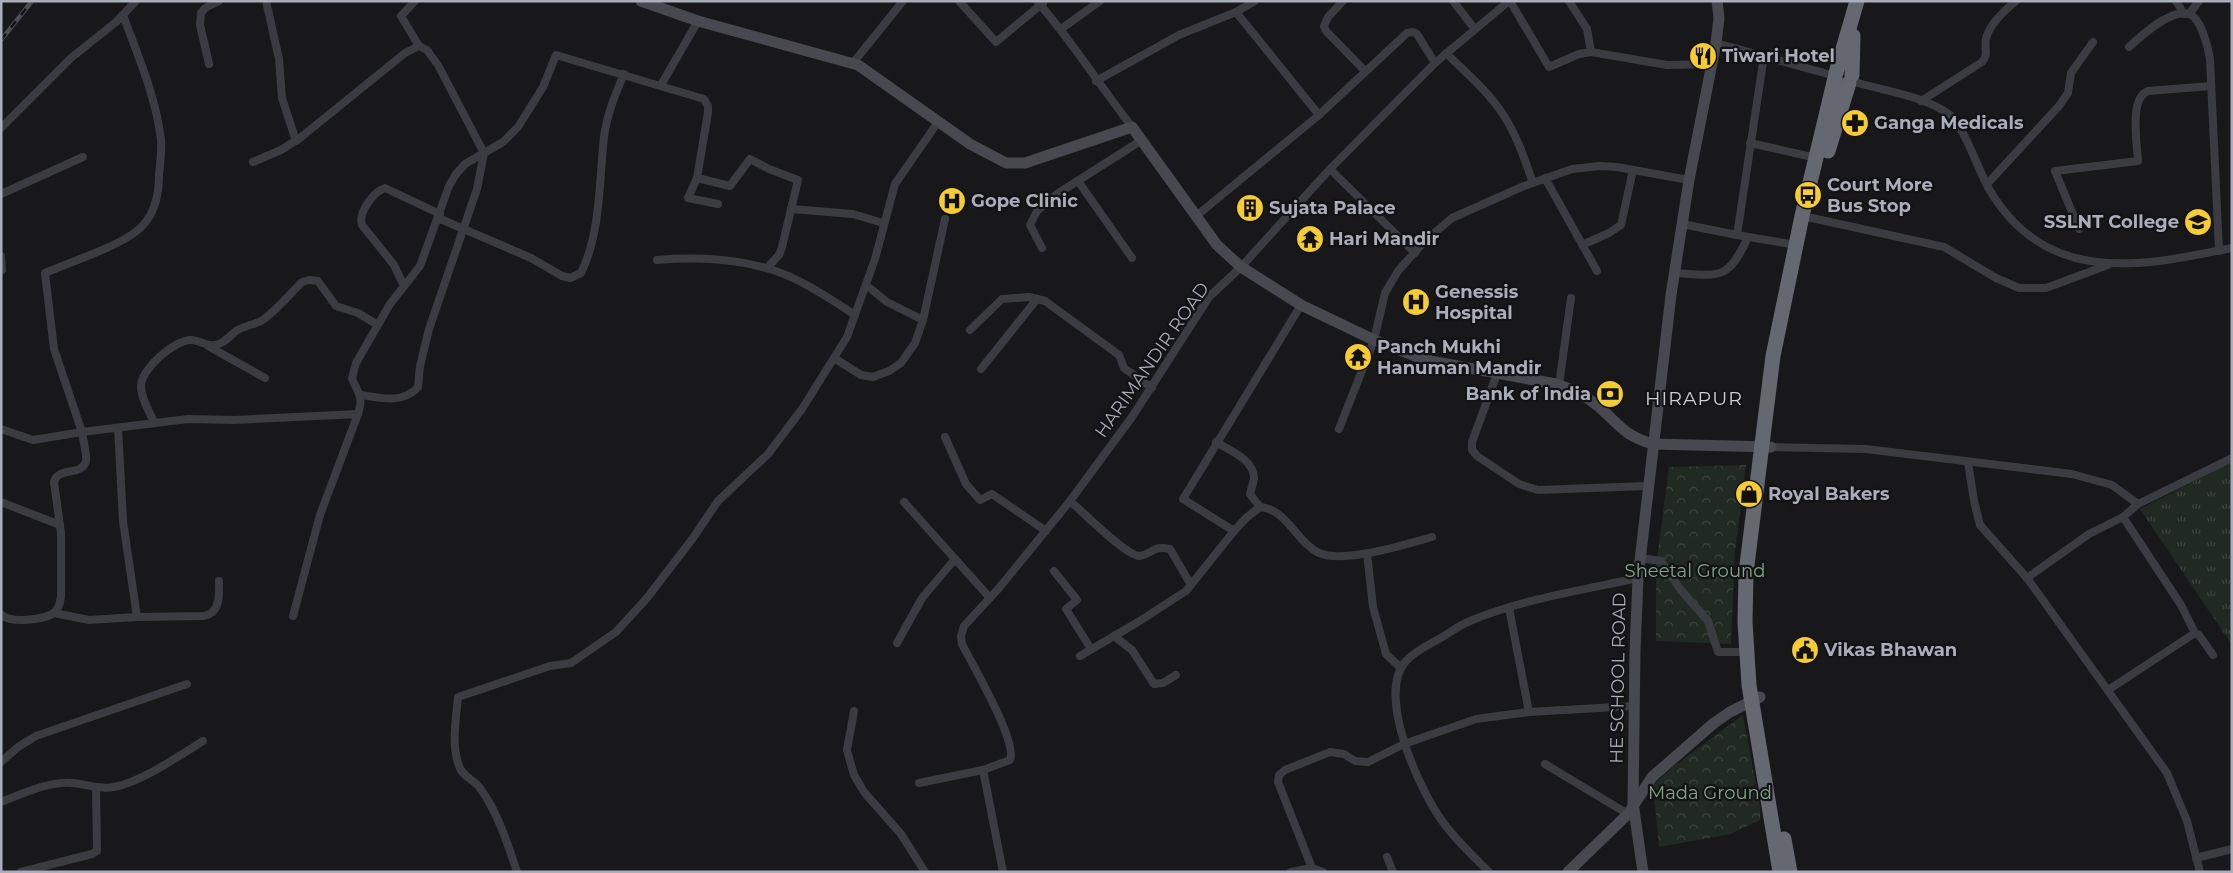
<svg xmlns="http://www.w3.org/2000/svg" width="2233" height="873" font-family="Montserrat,sans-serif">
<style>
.grass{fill:url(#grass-tufts)}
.park{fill:url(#park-crowns)}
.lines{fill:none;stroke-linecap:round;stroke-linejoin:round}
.street{stroke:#3b3b42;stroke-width:8}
.secondary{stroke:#474850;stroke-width:11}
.highway{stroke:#656771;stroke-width:15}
.rail-casing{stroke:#4c4d55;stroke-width:4.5}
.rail{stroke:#131316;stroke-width:2.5;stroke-dasharray:8;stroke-linecap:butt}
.labels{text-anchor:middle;stroke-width:4.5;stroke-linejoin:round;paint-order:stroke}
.poi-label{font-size:18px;font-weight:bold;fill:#aaadba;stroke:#131316;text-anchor:start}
.street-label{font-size:18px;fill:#aaadba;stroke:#131316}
.park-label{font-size:18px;fill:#81a687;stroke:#131316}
.neighbourhood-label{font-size:19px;letter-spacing:1px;fill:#cbcdd6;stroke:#131316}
</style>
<defs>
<pattern id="grass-tufts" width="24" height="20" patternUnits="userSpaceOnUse" patternTransform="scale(1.25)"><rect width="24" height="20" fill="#202922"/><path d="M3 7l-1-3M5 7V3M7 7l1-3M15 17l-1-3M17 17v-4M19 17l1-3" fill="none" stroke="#3e4540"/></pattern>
<pattern id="park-crowns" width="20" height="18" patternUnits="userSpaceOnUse" patternTransform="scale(1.25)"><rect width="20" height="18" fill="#202922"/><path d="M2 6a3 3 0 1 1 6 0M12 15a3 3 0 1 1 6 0" fill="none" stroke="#3e4540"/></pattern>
</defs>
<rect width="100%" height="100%" fill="#18181a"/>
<path class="grass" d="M2232 462V645L2140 509Z"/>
<g class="park">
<path d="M1746 465 1735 552 1731 644 1656 641V567L1669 467Z"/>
<path d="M1743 715 1760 806V820L1731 834 1659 847 1653 785 1674 766Z"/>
</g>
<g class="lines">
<g class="street">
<path d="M266 1 279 59 282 98 296 141"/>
<path d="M415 1 401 16 419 46"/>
<path d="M959 1 996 42 1043 3"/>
<path d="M1037 1C1072 41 1100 86 1132 127"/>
<path d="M1343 1 1328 17 1324 26 1326 31 1365 71"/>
<path d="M1453 1 1474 28"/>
<path d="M1510 1 1549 67 1579 54 1591 52 1667 65 1713 64"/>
<path d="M1569 1 1587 29 1591 52"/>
<path d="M2176 1 2184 14"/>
<path d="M1236 12 1319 115"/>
<path d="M2189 14 2199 1"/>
<path d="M123 15C138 56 156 97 161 140 162 151 160 163 159 175 159 195 155 216 138 230 116 248 72 261 45 273L54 349 82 432 188 419 234 420 358 414 320 515 293 616"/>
<path d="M1061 29 1100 1"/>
<path d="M1716 43 1835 76"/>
<path d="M2129 47C2141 36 2171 8 2189 14 2201 18 2208 47 2210 59L2219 251"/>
<path d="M1446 53C1466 73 1489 92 1504 116 1517 136 1525 160 1533 183"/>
<path d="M1764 56 1737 235 1796 245"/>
<path d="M853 63 903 1"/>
<path d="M209 64 200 25 201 13 205 8 219 1"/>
<path d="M1096 81 1179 35 1236 12 1255 1"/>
<path d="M1851 81C1881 90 1925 96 1950 115 1964 126 1979 172 1989 189 2046 286 2139 267 2232 248"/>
<path d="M661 85 698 21"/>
<path d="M1921 101 1982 62C1989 54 1984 49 1986 39 1989 25 2005 10 2016 1"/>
<path d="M1 128 71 58 116 22 136 1"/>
<path d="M1750 143 1817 158"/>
<path d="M253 162 281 150 300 138 405 53 419 46 427 50 438 65 484 153 477 189 429 329 420 366 418 387C404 404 380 398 361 395"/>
<path d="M1330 169 1415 253"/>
<path d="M697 178 730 186 750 159 769 169 798 180 782 247 779 255 767 268"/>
<path d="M1545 178 1597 271"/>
<path d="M1078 181 1132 258"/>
<path d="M1987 184 2059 106 2068 93 2071 73 2093 42"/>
<path d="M1 194 83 157"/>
<path d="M791 209 853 214 883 223"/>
<path d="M1195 217 1319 115 1407 33 1413 32 1417 34 1435 63"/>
<path d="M438 218 531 258 562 276 570 278 581 273C601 232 599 181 604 137 607 114 615 95 624 74"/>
<path d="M1802 219 1812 218 1944 247 1996 278 2019 288H2046L2108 265"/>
<path d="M1682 224 1737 235"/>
<path d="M2079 229 2055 171 2138 161C2137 143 2129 98 2148 91L2211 86"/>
<path d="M1582 245 1609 233 1621 225 1633 170"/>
<path d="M1042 248 1030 225 1037 211 1057 194 1142 140"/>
<path d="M1 256 2 270"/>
<path d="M657 260C705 256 756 259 799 281 819 291 837 303 855 315"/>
<path d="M1675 273C1719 276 1728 281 1748 237"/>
<path d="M866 285 887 302 923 320"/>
<path d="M404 286 394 265 362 225C358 213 373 192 385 188L440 214"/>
<path d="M970 330 1002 299 1029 297 1045 301 1119 355 1124 368 1152 388"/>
<path d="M208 346 265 378"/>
<path d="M834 358 861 375 873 377 889 371 901 363 915 343 923 320 945 219"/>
<path d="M981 369 1037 299"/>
<path d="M1497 374 1472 442V450L1477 456 1519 484 1538 490 1647 486"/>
<path d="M1559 385 1571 298"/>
<path d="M358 414C364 395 358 395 352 378L356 363 390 304 420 266 449 186 456 174 465 164 503 142 518 127 543 87 556 55 704 99 708 106V113L697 178 688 198 718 204"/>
<path d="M154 422C149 411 141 398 141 386 141 369 175 339 192 340 203 341 209 349 221 343 227 340 231 335 236 331 243 326 253 325 261 321 271 316 292 292 302 282L309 280 318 281 336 306 358 313 378 325"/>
<path d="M118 428 123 521 137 617"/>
<path d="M1 429 33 440 82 432C83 441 87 453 86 461 82 477 58 466 54 482L61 533V597C60 603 59 608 55 612 46 620 9 624 1 614"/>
<path d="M1339 429 1374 340 1385 293 1398 271 1424 242 1452 218 1524 186 1572 169 1600 166 1617 167 1689 180"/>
<path d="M945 437 966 484 980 500 992 494 1046 531"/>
<path d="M1216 442C1229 450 1255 460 1254 479 1253 484 1251 489 1250 494L1260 507"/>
<path d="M1771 447 1866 449 2072 474 2112 485 2138 504"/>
<path d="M1968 462 1974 501 1980 525 2027 578 2167 773 2187 821 2200 872"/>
<path d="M1070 501C1082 511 1127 557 1140 556 1152 554 1153 545 1170 549L1191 585"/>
<path d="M1 502 60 525"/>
<path d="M904 502 990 598"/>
<path d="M2123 517 2181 605 2195 633 2199 635 2213 655"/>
<path d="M1234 531 1246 518 1260 507C1287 509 1297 543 1319 553 1344 564 1406 544 1432 537"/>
<path d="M1367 553 1373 607 1386 654 1401 668"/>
<path d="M1640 558 1661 561 1680 589 1708 621 1718 652H1746"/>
<path d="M1054 571 1077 600 1066 609 1091 649"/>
<path d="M2027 578 2089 534 2123 517 2138 504 2232 458"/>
<path d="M1509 608 1529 712"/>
<path d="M54 613 89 620 137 617 204 616C221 613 219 594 219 581"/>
<path d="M1114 636 1132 650 1154 684 1163 683 1176 675"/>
<path d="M897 643 922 598 955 559"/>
<path d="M1080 656 1138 622 1186 591 1234 531 1183 499 1301 305"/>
<path d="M2108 690 2195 633"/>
<path d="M854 711 847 750 854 775 864 792 901 834 925 872"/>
<path d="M1 762 18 747 36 736 187 684"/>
<path d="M1545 764 1628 814"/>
<path d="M983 770 1003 872"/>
<path d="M919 783 983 770 1010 760C1018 742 972 664 962 644L961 636 964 626 999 588 1070 501 1132 417 1209 297 1241 267 1330 169 1435 63 1509 1"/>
<path d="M1 802C23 794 48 781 72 783 87 784 98 790 114 787 141 782 179 756 203 741"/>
<path d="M1387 857 1393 872"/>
<path d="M2196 858 2232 849"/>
<path d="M1312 868 1278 782 1279 775 1285 770 1330 752 1344 754 1355 761 1368 762 1404 744 1476 719 1529 712 1634 706"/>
<path d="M21 872 92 854 97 851 96 788"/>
<path d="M517 872C508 844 497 811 480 788 474 780 462 776 459 766 451 744 456 720 458 697L550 666 571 663 616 632 647 598 693 538 718 501 768 454 802 409 847 337 875 259 895 184 938 122"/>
<path d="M1291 872 1312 868 1323 872"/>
<path d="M1489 872C1474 857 1458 842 1445 825 1421 794 1375 695 1406 661 1414 652 1426 646 1437 640 1448 634 1458 626 1470 621 1523 599 1582 590 1638 578"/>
</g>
<g class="secondary">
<path d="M641 1 698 21 858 65 970 144 1006 163H1025L1132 127 1217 245 1241 267 1301 305 1374 340 1425 360 1556 384C1572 389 1585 395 1598 406 1619 424 1624 436 1653 444L1771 447"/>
<path d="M1568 872 1628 814 1652 777 1714 723 1730 712 1760 697"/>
<path d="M1643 872 1633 803 1635 651 1638 578 1671 295 1689 180 1716 43 1719 18 1717 1"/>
</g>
<g class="highway">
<path d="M1836 73 1857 1"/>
<path d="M1852 75 1853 36"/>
<path d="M1828 151 1849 83"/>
<path d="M1784 839 1790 872"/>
<path d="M1780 872 1749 685 1745 622 1746 573 1773 356 1802 216 1835 78"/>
</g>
<g class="rail-casing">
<path id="rail" d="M1 40 32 1"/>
</g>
<use href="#rail" class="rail"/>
</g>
<defs>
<g id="restaurant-disc" transform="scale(1.4375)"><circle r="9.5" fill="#f6cc34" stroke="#131316"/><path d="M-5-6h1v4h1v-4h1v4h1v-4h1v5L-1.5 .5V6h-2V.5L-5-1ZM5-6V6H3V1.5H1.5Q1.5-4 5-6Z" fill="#111"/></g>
<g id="pharmacy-disc" transform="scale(1.4375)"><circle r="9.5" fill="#f6cc34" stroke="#131316"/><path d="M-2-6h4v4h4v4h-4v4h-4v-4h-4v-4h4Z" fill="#111"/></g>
<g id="bus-disc" transform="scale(1.4375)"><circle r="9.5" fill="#f6cc34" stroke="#131316"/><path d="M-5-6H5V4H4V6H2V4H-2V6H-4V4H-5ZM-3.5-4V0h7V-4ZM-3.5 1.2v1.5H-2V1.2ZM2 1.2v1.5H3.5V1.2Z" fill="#111"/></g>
<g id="hospital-disc" transform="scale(1.4375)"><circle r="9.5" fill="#f6cc34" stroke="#131316"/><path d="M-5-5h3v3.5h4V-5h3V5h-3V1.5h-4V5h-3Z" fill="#111"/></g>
<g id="building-disc" transform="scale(1.4375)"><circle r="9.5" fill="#f6cc34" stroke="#131316"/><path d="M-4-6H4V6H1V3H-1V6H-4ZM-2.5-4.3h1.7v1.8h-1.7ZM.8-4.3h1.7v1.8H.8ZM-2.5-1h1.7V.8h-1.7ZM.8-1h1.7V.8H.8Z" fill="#111"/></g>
<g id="university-disc" transform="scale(1.4375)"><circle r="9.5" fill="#f6cc34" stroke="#131316"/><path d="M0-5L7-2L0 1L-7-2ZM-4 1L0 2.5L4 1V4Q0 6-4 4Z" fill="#111"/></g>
<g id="temple-disc" transform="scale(1.4375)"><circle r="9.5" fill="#f6cc34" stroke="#131316"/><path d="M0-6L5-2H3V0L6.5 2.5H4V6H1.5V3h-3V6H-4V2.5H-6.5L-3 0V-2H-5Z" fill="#111"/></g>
<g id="bank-disc" transform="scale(1.4375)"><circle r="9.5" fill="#f6cc34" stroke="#131316"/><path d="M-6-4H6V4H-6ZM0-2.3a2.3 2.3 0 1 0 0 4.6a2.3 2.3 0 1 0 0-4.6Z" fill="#111"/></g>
<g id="shop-disc" transform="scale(1.4375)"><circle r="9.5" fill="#f6cc34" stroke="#131316"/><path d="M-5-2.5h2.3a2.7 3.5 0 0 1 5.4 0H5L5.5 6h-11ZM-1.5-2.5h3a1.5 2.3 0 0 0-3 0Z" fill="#111"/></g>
<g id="civic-disc" transform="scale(1.4375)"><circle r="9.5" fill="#f6cc34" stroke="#131316"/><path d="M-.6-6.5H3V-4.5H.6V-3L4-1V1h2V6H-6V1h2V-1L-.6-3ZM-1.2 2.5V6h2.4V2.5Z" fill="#111"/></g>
</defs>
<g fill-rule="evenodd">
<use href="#restaurant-disc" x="1703" y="56"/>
<use href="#pharmacy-disc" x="1855" y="123"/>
<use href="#bus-disc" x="1808" y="195"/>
<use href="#hospital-disc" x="952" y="201"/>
<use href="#building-disc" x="1250" y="208"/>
<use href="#university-disc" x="2198" y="222"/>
<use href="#temple-disc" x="1310" y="239"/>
<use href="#hospital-disc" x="1416" y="302"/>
<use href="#temple-disc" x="1358" y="357"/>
<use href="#bank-disc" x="1610" y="394"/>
<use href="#shop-disc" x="1749" y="494"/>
<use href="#civic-disc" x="1805" y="650"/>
</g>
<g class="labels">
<g class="poi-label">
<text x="1722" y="62">Tiwari Hotel</text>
<text x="1874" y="129">Ganga Medicals</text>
<text x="1827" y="191">Court More<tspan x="1827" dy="21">Bus Stop</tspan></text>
<text x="971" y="207">Gope Clinic</text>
<text x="1269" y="214">Sujata Palace</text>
<text x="2179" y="228" text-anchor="end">SSLNT College</text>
<text x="1329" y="245">Hari Mandir</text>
<text x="1435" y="298">Genessis<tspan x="1435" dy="21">Hospital</tspan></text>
<text x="1377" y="353">Panch Mukhi<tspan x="1377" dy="21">Hanuman Mandir</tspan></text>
<text x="1591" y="400" text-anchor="end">Bank of India</text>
<text x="1768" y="500">Royal Bakers</text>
<text x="1824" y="656">Vikas Bhawan</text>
</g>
<g class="street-label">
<text transform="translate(1152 360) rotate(-55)" y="6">HARIMANDIR ROAD</text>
<text transform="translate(1618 678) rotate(-89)" y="6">HE SCHOOL ROAD</text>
</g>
<g class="park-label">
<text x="1695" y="577">Sheetal Ground</text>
<text x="1710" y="799">Mada Ground</text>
</g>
<g class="neighbourhood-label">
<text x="1694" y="405">HIRAPUR</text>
</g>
</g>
<rect width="2233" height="873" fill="none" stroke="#aaadba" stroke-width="5"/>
</svg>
